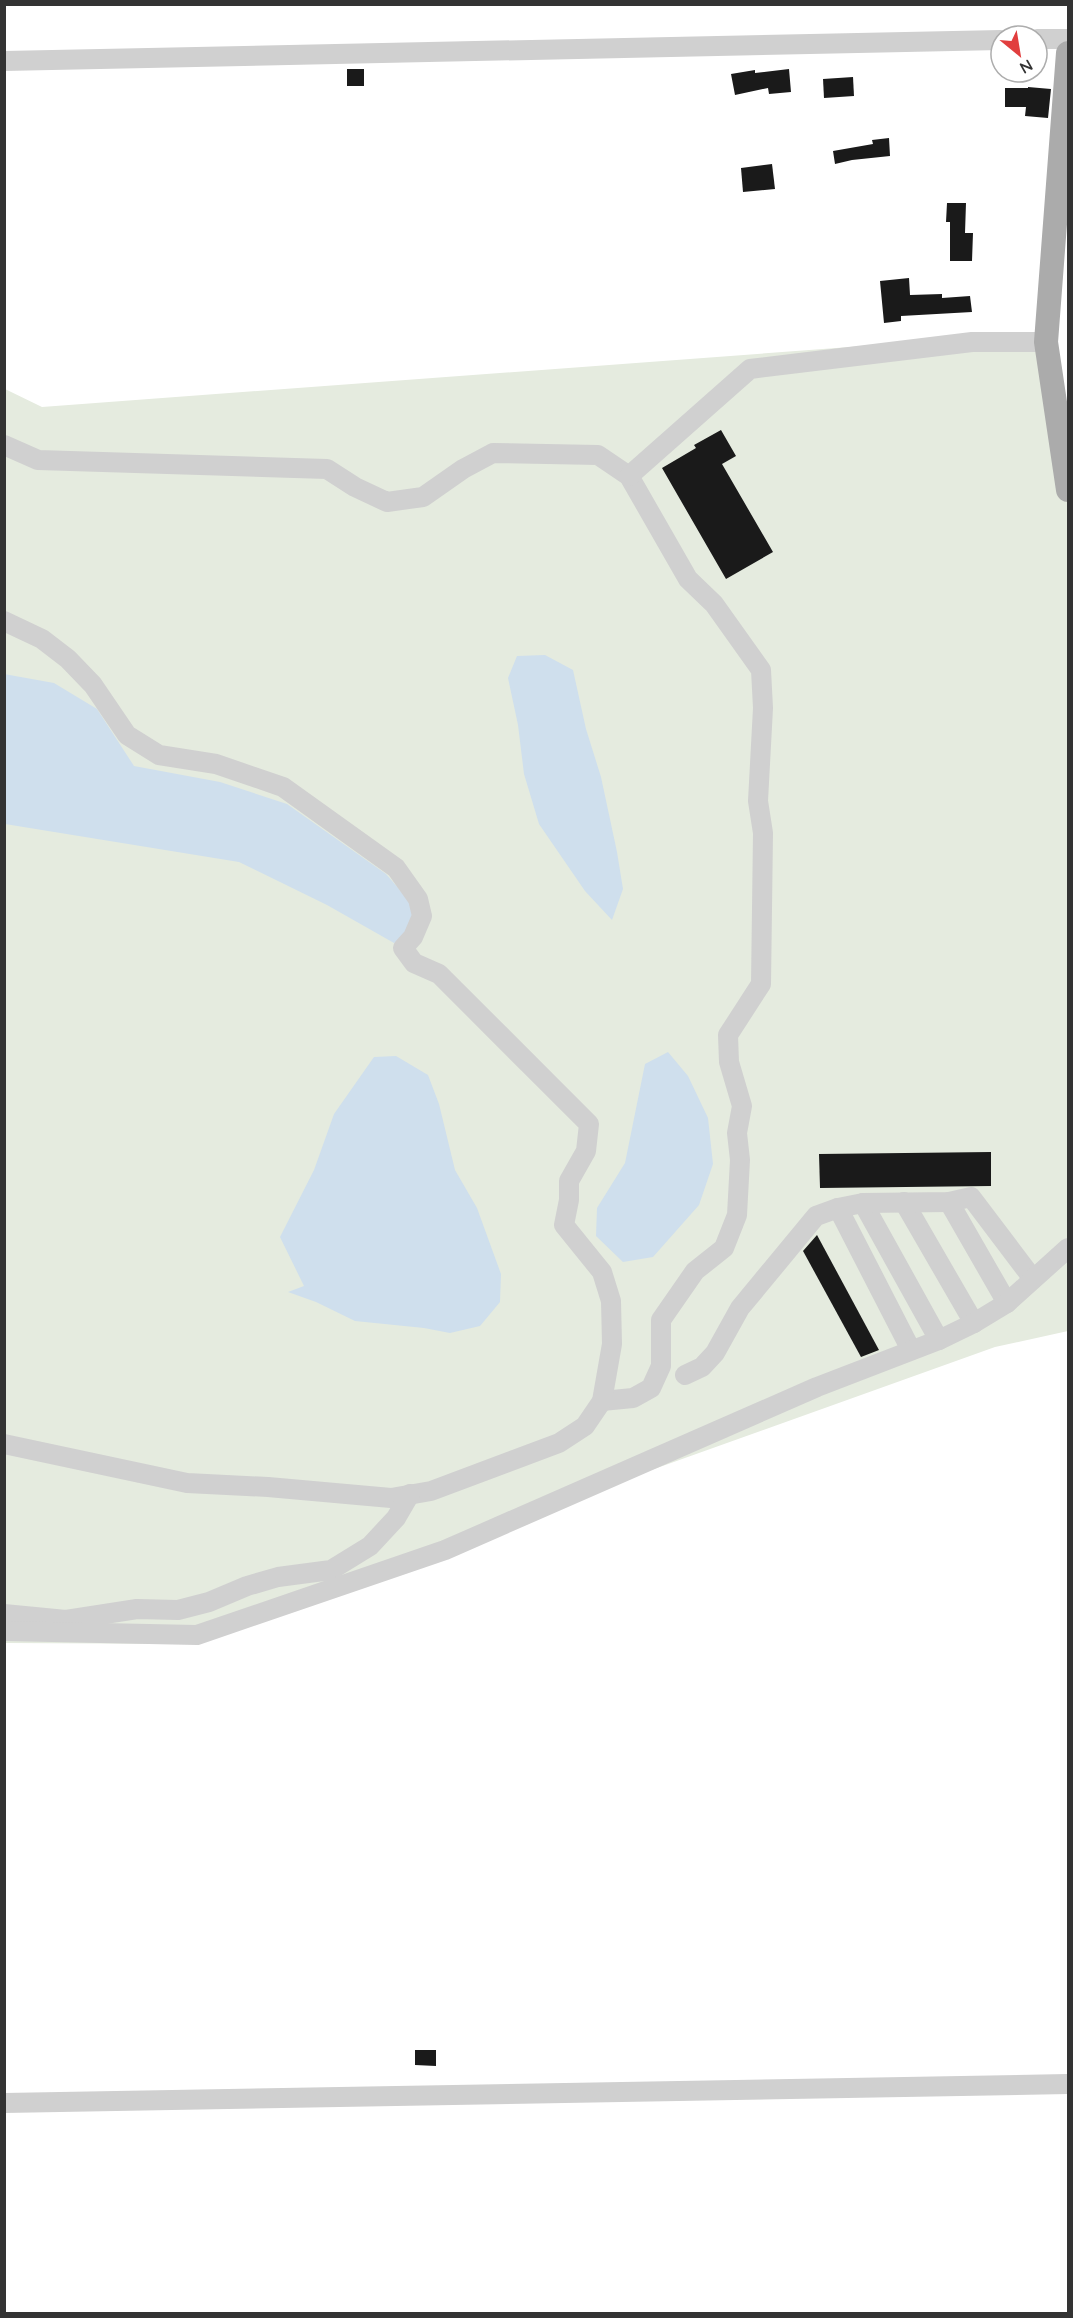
<svg xmlns="http://www.w3.org/2000/svg" width="1073" height="2318" font-family="Quicksand,sans-serif">
<style>
.green{fill:#e5ebdf}
.water{fill:#cfdfed}
.building{fill:#1a1a1a}
.lines{fill:none;stroke-linecap:round;stroke-linejoin:round}
.minor{stroke:#d0d0d0;stroke-width:20}
.major{stroke:#ababab;stroke-width:24}
</style>
<rect width="100%" height="100%" fill="#fff"/>
<path class="green" d="M1039 333 1068 492V1331L995 1347 428 1550 199 1644 5 1643V389L42 407Z"/>
<g class="water">
<path d="M545 655 573 670 586 729 601 777 617 852 623 889 612 920 585 891 539 824 524 774 518 725 508 678 517 656Z"/>
<path d="M4 674 54 683 97 709 134 766 220 782 287 804 386 874 414 906 417 931 394 943 327 905 239 862 5 824Z"/>
<path d="M668 1052 688 1076 708 1118 713 1164 699 1205 653 1257 623 1262 596 1236 597 1208 625 1163 645 1064Z"/>
<path d="M396 1056 428 1075 439 1104 455 1170 477 1208 501 1274 500 1302 480 1326 450 1333 424 1328 355 1321 316 1302 288 1292 304 1286 280 1237 314 1170 334 1114 374 1057Z"/>
</g>
<g class="building">
<rect x="347" y="69" width="17" height="17"/>
<path d="M789 69 791 92 769 94 768 88 735 95 731 74 755 70V73Z"/>
<path d="M853 77 854 96 824 98 823 79Z"/>
<path d="M1028 87 1051 89 1048 118 1025 116 1026 107H1005V88H1028Z"/>
<path d="M889 138 890 156 852 160 835 164 833 151 873 144 872 140Z"/>
<path d="M772 164 775 189 743 192 741 168Z"/>
<path d="M947 203H966L965 233H973L972 261H950V222H946Z"/>
<path d="M909 278 910 295 942 294V298L970 296 972 312 901 316V321L884 323 880 281Z"/>
<path d="M721 430 736 456 722 464 773 552 726 579 662 468 696 448 694 445Z"/>
<path d="M991 1152V1186L820 1188 819 1154Z"/>
<path d="M817 1235 879 1350 861 1357 803 1251Z"/>
<path d="M415 2050H436V2066L415 2065Z"/>
</g>
<g class="lines">
<g class="minor">
<path d="M1037 39H1068"/>
<path d="M4 61 1001 40"/>
<path d="M4 445 38 460 327 469 355 487 387 502 423 497 463 469 493 453 598 455 629 476 688 579 714 604 761 670 763 708 758 801 763 833 761 984 728 1035 729 1062 742 1106 737 1133 740 1160 737 1215 724 1248 695 1271 661 1320V1366L651 1388 633 1398 602 1401"/>
<path d="M629 476 750 369 972 342H1046"/>
<path d="M4 621 42 639 68 659 93 685 127 735 159 755 216 764 283 787 396 868 418 899 422 916 413 937 403 948 414 963 439 974 589 1124 586 1151 569 1181V1200L564 1225 602 1272 611 1301 612 1344 602 1401 585 1426 559 1443 431 1491 391 1498 268 1487 187 1483 4 1444"/>
<path d="M904 1202 974 1323"/>
<path d="M949 1202 1007 1303"/>
<path d="M863 1203 939 1340"/>
<path d="M838 1208 911 1350"/>
<path d="M685 1375 702 1367 715 1353 740 1308 816 1216 838 1208 863 1203 949 1202 971 1197 1033 1279"/>
<path d="M4 1614 66 1620 137 1609 178 1610 209 1602 247 1586 278 1577 331 1570 370 1546 396 1518 410 1494"/>
<path d="M4 1631 197 1635 445 1550 817 1387 939 1340 974 1323 1007 1303 1068 1248"/>
<path d="M4 2103 1068 2084"/>
</g>
<path class="major" d="M1068 53 1046 342 1068 490"/>
</g>
<rect width="1073" height="2318" fill="none" stroke="#333333" stroke-width="12"/>
<g transform="translate(1019 54) rotate(150)"><circle r="28" fill="#ffffff" stroke="#adadad" stroke-width="1.5"/>
<path d="M0-4.5L10 22L0 15L-10 22Z" fill="#e13e3e"/>
<text y="-9" font-size="16" font-weight="bold" text-anchor="middle" fill="#333333">N</text>
</g>
</svg>
